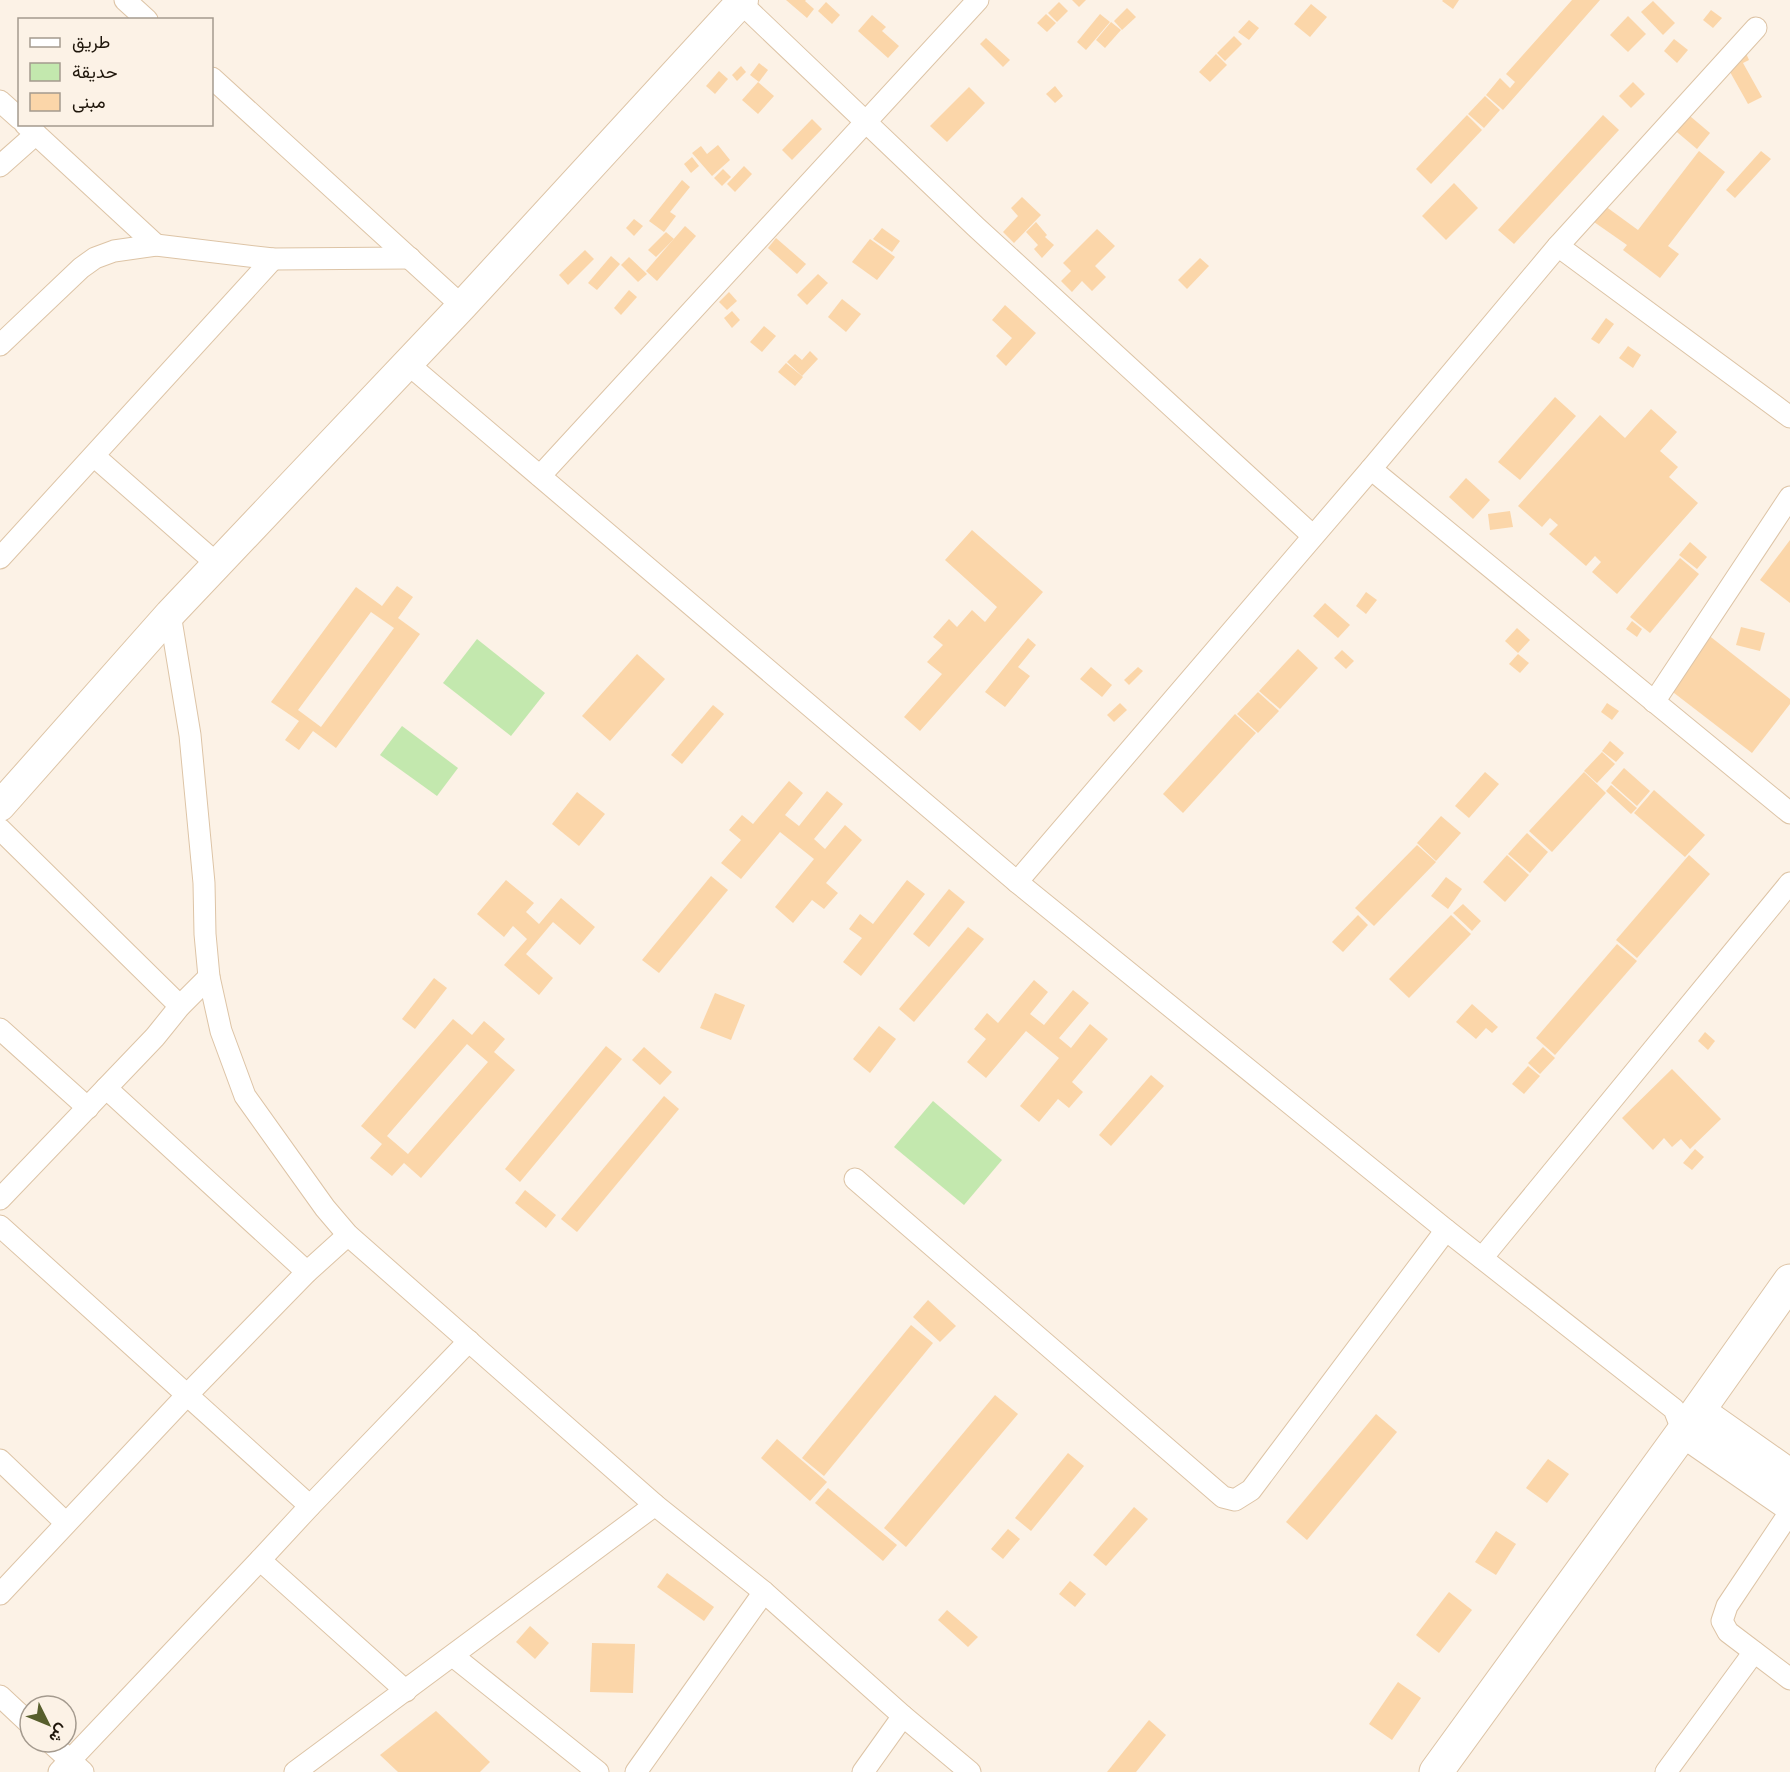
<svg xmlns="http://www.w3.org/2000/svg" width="1790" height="1772" font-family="Mulish,Vazirmatn,sans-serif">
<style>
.green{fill:#c3e8ae}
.building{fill:#fbd6a9;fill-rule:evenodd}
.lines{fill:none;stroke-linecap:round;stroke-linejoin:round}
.street-casing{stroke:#ddc4a6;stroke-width:23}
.secondary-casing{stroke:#ddc4a6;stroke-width:32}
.primary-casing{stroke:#ddc4a6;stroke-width:35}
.street{stroke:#fff;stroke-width:21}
.secondary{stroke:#fff;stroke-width:30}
.primary{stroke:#fff;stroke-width:33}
</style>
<rect width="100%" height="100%" fill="#fcf2e6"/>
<g class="green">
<path d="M477 639 545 693 511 736 443 683Z"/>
<path d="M402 726 458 768 437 796 380 755Z"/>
<path d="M933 1101 1002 1160 964 1205 894 1147Z"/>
</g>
<g class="building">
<path d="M786 0H806L805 1 814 9 807 18Z"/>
<path d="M1072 0H1086L1079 7Z"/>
<path d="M1443 0H1459L1453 9 1442 1Z"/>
<path d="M1572 0H1600L1503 110 1486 95 1500 78 1510 88 1515 82 1506 74Z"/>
<path d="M1653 1 1675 23 1663 35 1641 12Z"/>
<path d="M826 2 840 15 832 24 818 11Z"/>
<path d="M1059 2 1068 11 1057 22 1048 13Z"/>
<path d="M1311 4 1327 17 1310 37 1294 24Z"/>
<path d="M1127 8 1136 17 1122 30 1114 21Z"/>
<path d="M1711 10 1722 18 1713 28 1703 20Z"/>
<path d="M1046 14 1056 23 1047 32 1037 23Z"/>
<path d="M1100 14 1110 22 1086 50 1077 42Z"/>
<path d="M872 15 886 27 882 31 899 46 888 58 858 31Z"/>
<path d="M1628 16 1646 34 1628 52 1610 35Z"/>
<path d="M1249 20 1259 28 1249 40 1238 32Z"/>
<path d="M1111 22 1121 30 1105 48 1096 40Z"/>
<path d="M1234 36 1242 44 1225 61 1217 53Z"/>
<path d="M986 38 1010 60 1003 67 980 44Z"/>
<path d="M1674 39 1688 50 1677 63 1664 51Z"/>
<path d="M1745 51 1749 60 1743 63 1762 97 1748 104 1725 63Z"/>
<path d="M1216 54 1227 65 1210 82 1199 72Z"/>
<path d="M759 63 768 70 759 82 750 75Z"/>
<path d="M741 66 746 72 737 81 732 75Z"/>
<path d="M719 71 728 79 715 94 706 86Z"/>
<path d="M758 82 774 96 758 114 742 100Z"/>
<path d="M1633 82 1645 94 1631 108 1619 96Z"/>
<path d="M1055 86 1063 96 1055 103 1046 94Z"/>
<path d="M969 87 985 103 947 142 930 126Z"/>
<path d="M1485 96 1500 110 1484 128 1468 114Z"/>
<path d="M1684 111 1710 133 1697 149 1671 127Z"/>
<path d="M1467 115 1482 130 1431 184 1416 169Z"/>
<path d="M1603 115 1619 130 1514 244 1498 230Z"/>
<path d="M812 119 822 129 792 160 782 150Z"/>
<path d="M718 145 730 160 712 176 692 153 701 146 707 154Z"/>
<path d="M1699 151 1725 172 1668 246 1679 254 1660 278 1623 250 1627 245 1594 222 1605 206 1638 230Z"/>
<path d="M1761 151 1771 159 1735 198 1726 190Z"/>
<path d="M692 157 699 166 691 173 684 164Z"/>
<path d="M744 166 752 174 735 192 727 184Z"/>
<path d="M723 169 731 177 722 186 714 178Z"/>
<path d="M682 180 690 187 670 212 676 216 664 232 649 221Z"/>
<path d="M1454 183 1478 208 1446 240 1422 216Z"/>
<path d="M1022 197 1041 215 1014 243 1003 232 1018 216 1011 208Z"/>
<path d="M634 219 643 226 634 236 626 228Z"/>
<path d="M1036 222 1047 235 1045 237 1054 245 1042 258 1034 249 1038 245 1026 232Z"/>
<path d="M685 226 696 236 657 281 646 271Z"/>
<path d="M882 228 900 241 892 252 873 239Z"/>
<path d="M1097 229 1115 246 1095 266 1106 277 1092 291 1082 281 1072 292 1061 281 1071 271 1063 263Z"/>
<path d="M666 232 674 239 656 257 648 250Z"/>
<path d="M776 238 806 264 797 274 768 248Z"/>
<path d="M870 239 895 257 877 280 852 262Z"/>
<path d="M585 250 594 259 568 285 559 275Z"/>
<path d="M611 256 620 264 597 290 588 283Z"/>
<path d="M629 257 647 274 638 282 621 265Z"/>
<path d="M1200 258 1209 266 1187 289 1178 280Z"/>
<path d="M818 274 828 283 807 305 797 295Z"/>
<path d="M629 290 637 297 621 315 614 308Z"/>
<path d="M729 292 737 301 727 310 719 302Z"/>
<path d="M842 299 861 314 846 332 828 317Z"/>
<path d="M1005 305 1036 333 1006 366 996 356 1012 338 992 320Z"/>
<path d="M732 311 740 320 732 328 724 318Z"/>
<path d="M1606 318 1614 324 1599 344 1591 339Z"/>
<path d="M764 326 776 336 762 352 750 342Z"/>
<path d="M1628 346 1641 355 1633 368 1619 358Z"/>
<path d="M810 351 818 359 802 376 787 362 795 354 802 360Z"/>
<path d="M786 363 803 377 795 386 778 372Z"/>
<path d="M1555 397 1576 416 1520 480 1498 462Z"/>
<path d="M1651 409 1677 432 1660 451 1678 467 1669 477 1698 503 1617 594 1592 572 1601 562 1595 556 1586 566 1549 534 1558 525 1550 518 1542 527 1518 506 1600 415 1625 438Z"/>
<path d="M1466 478 1490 500 1473 519 1449 497Z"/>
<path d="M1510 511 1513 527 1490 530 1488 514Z"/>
<path d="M972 530 1043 592 920 731 904 717 942 674 927 662 943 645 933 637 949 619 957 627 972 610 985 622 997 607 945 560Z"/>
<path d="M1790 540V603L1760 580Z"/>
<path d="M1690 542 1707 557 1697 569 1679 555Z"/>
<path d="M1680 558 1699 574 1650 633 1630 617Z"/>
<path d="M397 586 413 597 398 618 420 634 336 748 313 731 299 750 285 740 299 721 271 702 356 587 382 606ZM371 612 394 628 321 727 298 710Z"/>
<path d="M1366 592 1377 600 1366 614 1356 606Z"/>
<path d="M1325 603 1350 625 1338 638 1313 616Z"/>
<path d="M1632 621 1642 629 1637 637 1626 629Z"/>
<path d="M1741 627 1765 633 1760 651 1736 645Z"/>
<path d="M1517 628 1530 640 1518 653 1505 641Z"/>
<path d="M1707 634 1790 699V704L1752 753 1665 686Z"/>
<path d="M1028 638 1036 645 1018 667 1030 676 1005 707 985 692Z"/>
<path d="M1298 649 1318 668 1280 709 1259 691Z"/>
<path d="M1342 650 1354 661 1346 669 1334 658Z"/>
<path d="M637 654 665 679 610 741 582 716Z"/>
<path d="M1518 654 1529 663 1520 673 1509 664Z"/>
<path d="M1091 667 1112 685 1102 697 1080 679Z"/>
<path d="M1138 667 1143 671 1129 685 1124 680Z"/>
<path d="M1258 692 1279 711 1258 733 1237 714Z"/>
<path d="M1120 703 1127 710 1114 722 1107 715Z"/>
<path d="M1607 703 1619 711 1612 720 1601 712Z"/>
<path d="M713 705 724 714 682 764 671 755Z"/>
<path d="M1235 714 1256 733 1183 813 1163 794Z"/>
<path d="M1610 741 1624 753 1616 762 1602 751Z"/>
<path d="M1602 752 1615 764 1597 783 1584 771Z"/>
<path d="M1624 768 1650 791 1637 806 1611 783Z"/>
<path d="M1485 772 1499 784 1469 818 1455 806Z"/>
<path d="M1584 772 1606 793 1552 852 1529 831Z"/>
<path d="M789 781 803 793 785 815 799 826 827 791 843 804 814 839 825 849 845 825 862 840 826 883 838 893 824 909 812 900 793 923 775 907 814 859 780 832 741 879 721 863 741 840 729 830 742 815 753 824Z"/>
<path d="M1611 785 1637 808 1631 814 1606 791Z"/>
<path d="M1654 790 1705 835 1685 857 1634 813Z"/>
<path d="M577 792 605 814 579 846 552 824Z"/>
<path d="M1441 816 1461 833 1436 861 1417 843Z"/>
<path d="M1527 833 1548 852 1530 873 1508 854Z"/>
<path d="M1417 845 1436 862 1374 926 1355 908Z"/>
<path d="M1507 855 1529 875 1505 902 1483 882Z"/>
<path d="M1689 855 1710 874 1637 958 1616 940Z"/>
<path d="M711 876 728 890 659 973 642 960Z"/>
<path d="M1446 877 1462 889 1448 909 1431 896Z"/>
<path d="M506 880 534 903 526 912 539 924 561 898 595 927 580 945 553 922 526 954 553 978 539 995 504 965 527 939 513 926 504 937 477 914Z"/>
<path d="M907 880 925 894 861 976 843 962 862 938 849 929 860 914 873 924Z"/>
<path d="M949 889 965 902 929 947 913 934Z"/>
<path d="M1463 904 1481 921 1472 931 1453 913Z"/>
<path d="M1358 915 1368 925 1343 952 1332 942Z"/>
<path d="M1451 915 1471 934 1409 998 1389 979Z"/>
<path d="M968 927 984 939 914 1022 899 1009Z"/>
<path d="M1617 944 1637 961 1555 1055 1536 1038Z"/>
<path d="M434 978 447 988 415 1029 402 1019Z"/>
<path d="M1034 980 1048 992 1030 1014 1044 1025 1073 990 1089 1003 1059 1038 1071 1048 1090 1024 1108 1039 1072 1082 1083 1092 1069 1108 1058 1099 1039 1122 1020 1106 1059 1058 1026 1031 986 1078 967 1062 986 1039 974 1029 987 1013 998 1023Z"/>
<path d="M715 993 745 1005 731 1040 700 1028Z"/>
<path d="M1472 1004 1498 1027 1492 1033 1486 1028 1476 1039 1456 1022Z"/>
<path d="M453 1019 472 1035 484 1021 505 1039 494 1052 515 1070 421 1178 404 1163 392 1176 370 1158 382 1144 361 1126ZM467 1044 488 1062 408 1154 387 1136Z"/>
<path d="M879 1026 896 1039 870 1073 853 1059Z"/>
<path d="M1705 1032 1715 1041 1708 1050 1698 1041Z"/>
<path d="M606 1046 622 1059 520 1182 505 1169Z"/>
<path d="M644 1047 672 1072 660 1085 632 1060Z"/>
<path d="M1543 1047 1555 1058 1540 1074 1528 1063Z"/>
<path d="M1528 1066 1540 1076 1524 1094 1512 1084Z"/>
<path d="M1672 1069 1721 1119 1690 1149 1681 1139 1672 1147 1664 1138 1653 1150 1622 1118Z"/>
<path d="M1151 1075 1164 1086 1111 1146 1099 1135Z"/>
<path d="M664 1096 679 1109 577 1232 561 1219Z"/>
<path d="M1695 1149 1704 1157 1692 1170 1683 1163Z"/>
<path d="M525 1190 556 1215 546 1228 515 1203Z"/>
<path d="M928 1300 956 1326 940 1342 913 1317Z"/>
<path d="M911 1325 933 1343 824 1476 802 1458Z"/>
<path d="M995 1395 1018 1414 906 1547 884 1528Z"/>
<path d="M1376 1414 1397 1432 1307 1540 1286 1522Z"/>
<path d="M777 1439 827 1482 810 1501 761 1458Z"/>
<path d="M1068 1453 1084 1466 1031 1531 1015 1518Z"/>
<path d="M1548 1459 1569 1474 1547 1503 1526 1488Z"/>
<path d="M828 1488 897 1545 883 1561 815 1503Z"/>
<path d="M1134 1507 1148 1519 1106 1566 1093 1555Z"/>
<path d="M1008 1529 1020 1539 1003 1559 991 1549Z"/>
<path d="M1496 1531 1516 1544 1496 1575 1475 1562Z"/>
<path d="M667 1573 714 1607 704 1621 657 1587Z"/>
<path d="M1070 1581 1086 1594 1075 1607 1059 1594Z"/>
<path d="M1449 1592 1472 1610 1439 1653 1416 1635Z"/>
<path d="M947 1610 978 1637 968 1647 938 1620Z"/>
<path d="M530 1626 549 1643 535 1659 516 1642Z"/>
<path d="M592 1643 635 1644 633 1693 590 1692Z"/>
<path d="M1398 1682 1421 1698 1392 1740 1369 1724Z"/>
<path d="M436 1711 490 1762 480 1772H398L380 1755Z"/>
<path d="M1149 1720 1166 1735 1136 1772H1107Z"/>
</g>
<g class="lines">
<g class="street-casing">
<g id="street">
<path d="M125 0 147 20"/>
<path d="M741 3 976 227 1313 536"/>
<path d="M212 78 462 306"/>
<path d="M0 101 20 119"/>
<path d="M25 124 156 245"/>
<path d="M0 166 36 134"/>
<path d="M1558 246 1790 417"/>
<path d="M0 345 81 268 95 258 114 251 156 245 273 259 410 258"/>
<path d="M408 364 1017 882 1446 1230 1674 1409 1683 1432"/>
<path d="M94 456 217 564"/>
<path d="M1371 469 1790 813"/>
<path d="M540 476 978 0"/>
<path d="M0 558 273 259"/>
<path d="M170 614 190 735 204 883 205 934 209 977 221 1031 245 1096 325 1208 348 1235 655 1505 764 1592 903 1716 970 1772"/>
<path d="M1654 702 1790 497"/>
<path d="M0 829 180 1006"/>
<path d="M1017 882 1371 469 1558 246 1756 28"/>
<path d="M0 1029 88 1108"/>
<path d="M106 1088 307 1272"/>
<path d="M855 1179 1223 1497 1235 1500 1251 1490 1446 1230"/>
<path d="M0 1199 155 1037 180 1006 209 977"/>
<path d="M0 1226 310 1506"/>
<path d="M1482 1258 1790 883"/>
<path d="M0 1460 66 1523"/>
<path d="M1790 1512 1727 1606 1722 1621 1728 1632 1790 1679"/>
<path d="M260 1560 406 1691"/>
<path d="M0 1594 187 1395 307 1272 348 1235"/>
<path d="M453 1656 598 1772"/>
<path d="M0 1696 30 1724"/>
<path d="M50 1742 83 1772"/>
<path d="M59 1772 260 1560 310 1506 469 1341"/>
<path d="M295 1772 655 1505"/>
<path d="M636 1772 764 1592"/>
<path d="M863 1772 903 1716"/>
<path d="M1666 1772 1754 1652"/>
</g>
</g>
<g class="secondary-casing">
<g id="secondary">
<path d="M0 806 170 614 462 306 743 0"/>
<path d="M1699 1410 1790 1474"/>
<path d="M1683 1432 1790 1506"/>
</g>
</g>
<g class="primary-casing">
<path id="primary" d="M1436 1772 1683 1432 1790 1281"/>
</g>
<use href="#street" class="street"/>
<use href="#secondary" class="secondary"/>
<use href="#primary" class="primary"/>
</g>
<rect x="18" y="18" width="195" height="108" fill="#fcf2e6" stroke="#a49a8e" stroke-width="1.5"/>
<rect x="30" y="38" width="30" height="9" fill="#ffffff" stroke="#a49a8e" stroke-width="1.5"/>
<text x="72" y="48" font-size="18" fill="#1f160b">طريق</text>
<rect x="30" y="63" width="30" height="18" fill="#c3e8ae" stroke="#a49a8e" stroke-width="1.5"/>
<text x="72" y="78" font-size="18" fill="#1f160b">حديقة</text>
<rect x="30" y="93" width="30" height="18" fill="#fbd6a9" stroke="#a49a8e" stroke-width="1.5"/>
<text x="72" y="108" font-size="18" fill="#1f160b">مبنى</text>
<g transform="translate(48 1724) rotate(133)"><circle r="28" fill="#fcf2e6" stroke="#a49a8e" stroke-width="1.5"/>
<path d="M0-4.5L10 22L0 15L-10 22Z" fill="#575e2c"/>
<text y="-9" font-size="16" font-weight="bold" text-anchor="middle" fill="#1f160b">ش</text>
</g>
</svg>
